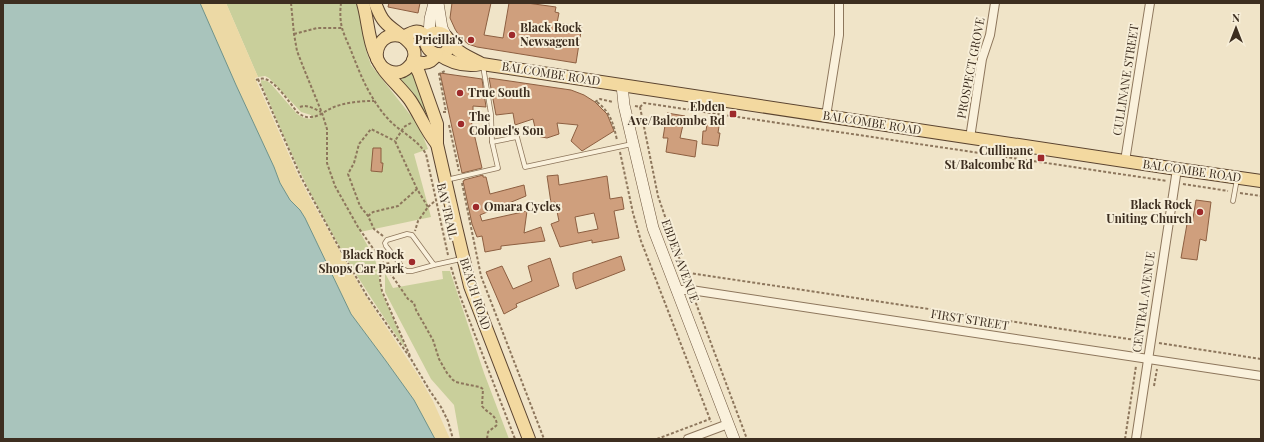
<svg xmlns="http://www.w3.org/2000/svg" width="1264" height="442" font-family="'Playfair Display',serif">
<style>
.green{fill:#c9cf9b}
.sand{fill:#ecd9a5}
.water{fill:#a9c4bc;stroke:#6f938a}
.building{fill:#cf9f7d;stroke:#8d5f41;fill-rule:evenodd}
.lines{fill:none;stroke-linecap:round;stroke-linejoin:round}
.lane-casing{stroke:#8d765c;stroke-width:5.5}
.street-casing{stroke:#8d765c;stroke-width:10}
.secondary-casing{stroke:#6f573f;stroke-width:12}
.primary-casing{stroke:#5b4430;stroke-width:14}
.path{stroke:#8d765c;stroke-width:2;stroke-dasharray:3 2;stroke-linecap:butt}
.lane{stroke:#faf1dc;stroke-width:4}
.street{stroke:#faf1dc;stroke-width:8}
.secondary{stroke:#faf1dc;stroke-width:11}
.primary{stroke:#f3d9a0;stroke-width:12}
.poi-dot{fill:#9e2a2b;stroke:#f7eed8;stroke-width:1.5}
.labels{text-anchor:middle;stroke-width:4;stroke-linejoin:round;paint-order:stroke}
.poi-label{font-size:12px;font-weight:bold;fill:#3d2e20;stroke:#f7eed8;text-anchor:end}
.street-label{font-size:12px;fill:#3d2e20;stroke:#f7eed8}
</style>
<rect width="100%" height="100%" fill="#f0e4c8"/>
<g class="green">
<path d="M226 3H357L366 50 371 65 419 126 428 149 414 154 431 217 360 232 375 259 378 271 382 293 403 341 405 348C369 297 336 244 308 188 291 154 276 118 261 83V80L267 81 271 84 297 114 304 118 311 119V115L301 112 269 78 265 76 258 77Z"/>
<path d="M413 72 429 113 425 114 413 94 398 77V76Z"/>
<path d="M442 271H450L484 373 509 439H460L454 405 431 379 385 292V273L393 288 443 279Z"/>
</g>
<path class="sand" d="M200 3H226L258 77 255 78 297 173 310 198 363 292 418 375 433 401 450 439H435L414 400 386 361 351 314 305 218 300 210 290 200 280 183 274 167 236 85Z"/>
<path class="water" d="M3 3H200L236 85 274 167 280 183 290 200 300 210 305 218 351 314 386 361 414 400 435 439H3Z"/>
<g class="building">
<path d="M389 3H420L418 13 388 7Z"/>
<path d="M452 3H491L484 35 503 38 509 3H527L556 7 555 12 559 13 557 23 573 25 574 23 582 25 576 63 477 47 468 44 460 37 455 29 450 18Z"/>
<path d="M440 73 482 79 486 107 473 106V116H470L482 168 462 173Z"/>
<path d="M489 78 571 90 584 95 595 102 607 114 614 131 582 151 571 141 578 125 557 123 559 134 547 138 537 136 533 119 515 125 513 113 496 115Z"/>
<path d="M667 113 685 116 680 138 697 141 695 157 666 152 668 138H663Z"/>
<path d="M707 124 719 126 718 133H720L718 146 702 144 703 131H706Z"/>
<path d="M373 148H381V163H383L382 172 371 171Z"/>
<path d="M483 175V177H486L490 194 524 185 526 196 480 215 482 221 527 211 524 233 541 227 545 241 501 246V249L485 252 482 236 477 237 472 224 463 181H464V180Z"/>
<path d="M558 175 559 185 607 176 610 199 622 197 624 209 614 211 619 238 592 243V240L560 247 551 224 559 221 555 202 551 203 547 176ZM594 213 598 229 578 233 575 217Z"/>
<path d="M1196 200 1211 202 1206 241 1200 239 1197 260 1181 258 1187 224H1192Z"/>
<path d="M621 256 625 270 576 289 573 279V273Z"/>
<path d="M550 258 559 286 516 304 517 307 504 314 486 272 502 266 513 289 532 281 528 266Z"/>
</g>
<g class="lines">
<g class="lane-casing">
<g id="lane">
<path d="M492 142 517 137 525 167 632 144"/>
<path d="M446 180 498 168 492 142 491 114 483 66"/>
<path d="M1233 201 1237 179"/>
<path d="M434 265 412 235 407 234 387 240 385 243 386 246 398 261 403 269 407 271H412L434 265 461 259"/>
</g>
</g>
<g class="street-casing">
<g id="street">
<path d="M826 116 839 35V3"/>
<path d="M970 138 982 59 990 35 995 3"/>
<path d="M1125 161 1150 3"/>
<path d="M676 290H691L1261 376"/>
<path d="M688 439 728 424"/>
<path d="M1136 439 1177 169"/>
</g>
</g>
<g class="secondary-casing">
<g id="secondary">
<path d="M438 3 442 28 446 36"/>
<path d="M429 36 430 19 434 3"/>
<path d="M622 85 624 105 653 228 734 439"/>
</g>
</g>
<g class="primary-casing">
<g id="primary">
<path d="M363 3C368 20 368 38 375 54 382 73 398 84 410 100 420 115 426 131 437 144"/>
<path d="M375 3C378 10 380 17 385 22 395 34 423 43 412 63 409 67 405 71 400 72 393 74 387 71 382 67"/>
<path d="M403 37C414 31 419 28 428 38"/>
<path d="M449 41C450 68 413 48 431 34 435 32 440 32 443 34 449 37 450 44 455 48 462 55 473 59 482 64L1177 169 1261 181"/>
<path d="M438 54C451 63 466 67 481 64"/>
<path d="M377 59C375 44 386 32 401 36"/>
<path d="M413 60C423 65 431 64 437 54"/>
<path d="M413 61 419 73 437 124V144L455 223 470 286 529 439"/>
</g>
</g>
<g class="path">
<path d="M291 3 294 34 297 51 304 69 322 113 327 129V163L335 186 358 227 384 264 390 263"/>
<path d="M341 3C340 11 340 20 342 28 344 35 347 41 350 48 360 74 370 100 390 121 401 132 418 140 426 154L448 255"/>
<path d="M294 34 317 28H342"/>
<path d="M258 79 301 177 336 242 367 296 411 359 430 391 441 407 448 421 453 439"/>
<path d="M256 80C259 79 262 78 265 79 276 82 290 103 297 112 301 115 305 118 311 117 319 117 326 110 334 107 347 102 361 101 374 101"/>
<path d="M595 102 600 99 613 102"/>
<path d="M597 102C611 113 613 123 617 140"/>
<path d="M635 106 640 107 644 103 1167 181"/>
<path d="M300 107C307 104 315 109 321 112"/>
<path d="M640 107 658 196 687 281"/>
<path d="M443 112H446L439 74 445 71"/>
<path d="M411 123 404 127 395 141 417 189 428 207 418 221 415 231"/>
<path d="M449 125 459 171"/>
<path d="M620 152 633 213 641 241 711 422"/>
<path d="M462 183 481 276 544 439"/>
<path d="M1183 184 1228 191"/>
<path d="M1240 193 1261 196"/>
<path d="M428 207 436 200"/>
<path d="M368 216 373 212 398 206 417 189"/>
<path d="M383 236 374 229 368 216 360 206 348 174 354 163 359 144 371 129 395 141"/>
<path d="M451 267 460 296 515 439"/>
<path d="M683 272 1142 341"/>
<path d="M694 298 747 439"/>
<path d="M1159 343 1261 359"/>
<path d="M410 356 382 291 380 280 381 266 384 264 408 299 414 303 416 310 433 340 439 359 447 373 453 380 456 382 469 385 480 387 483 389 482 406C488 414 496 414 497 425L488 432 487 439"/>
<path d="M1154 386 1157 369"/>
<path d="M657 439 710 419"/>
<path d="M1125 439 1136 366"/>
</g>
<use href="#lane" class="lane"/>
<use href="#street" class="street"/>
<use href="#secondary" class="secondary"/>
<use href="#primary" class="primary"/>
</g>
<g class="poi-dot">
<circle cx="512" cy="35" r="4"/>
<circle cx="471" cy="40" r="4"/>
<circle cx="460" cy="93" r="4"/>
<rect x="729" y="110" width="8" height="8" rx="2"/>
<circle cx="461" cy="124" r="4"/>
<rect x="1037" y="154" width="8" height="8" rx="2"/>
<circle cx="476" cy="207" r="4"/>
<circle cx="1200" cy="212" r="4"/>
<circle cx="412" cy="262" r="4"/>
</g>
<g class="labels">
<g class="poi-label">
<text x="520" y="32" text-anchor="start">Black Rock<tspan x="520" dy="14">Newsagent</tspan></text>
<text x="463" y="44">Pricilla's</text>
<text x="468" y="97" text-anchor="start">True South</text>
<text x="725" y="111">Ebden<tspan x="725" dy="14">Ave/Balcombe Rd</tspan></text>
<text x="469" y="121" text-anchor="start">The<tspan x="469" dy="14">Colonel's Son</tspan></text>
<text x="1033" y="155">Cullinane<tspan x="1033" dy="14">St/Balcombe Rd</tspan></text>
<text x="1192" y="209">Black Rock<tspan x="1192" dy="14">Uniting Church</tspan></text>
<text x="484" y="211" text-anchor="start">Omara Cycles</text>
<text x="404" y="259">Black Rock<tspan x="404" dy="14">Shops Car Park</tspan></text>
</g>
<g class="street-label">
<text transform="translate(971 68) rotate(-79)" y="4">PROSPECT GROVE</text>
<text transform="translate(551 74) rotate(9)" y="4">BALCOMBE ROAD</text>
<text transform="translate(1126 80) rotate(-81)" y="4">CULLINANE STREET</text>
<text transform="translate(872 123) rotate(9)" y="4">BALCOMBE ROAD</text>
<text transform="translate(1192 171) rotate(8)" y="4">BALCOMBE ROAD</text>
<text transform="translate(447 211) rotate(77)" y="4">BAY TRAIL</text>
<text transform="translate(680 261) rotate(70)" y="4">EBDEN AVENUE</text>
<text transform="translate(475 294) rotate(72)" y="4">BEACH ROAD</text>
<text transform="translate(1144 302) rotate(-82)" y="4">CENTRAL AVENUE</text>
<text transform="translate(970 320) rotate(9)" y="4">FIRST STREET</text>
</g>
</g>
<rect width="1264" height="442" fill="none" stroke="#3d2e20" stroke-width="8"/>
<g transform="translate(1236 28)" stroke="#f7eed8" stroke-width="3" paint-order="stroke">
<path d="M0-3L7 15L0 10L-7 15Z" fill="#3d2e20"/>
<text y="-6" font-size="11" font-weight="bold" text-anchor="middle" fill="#3d2e20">N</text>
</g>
</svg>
